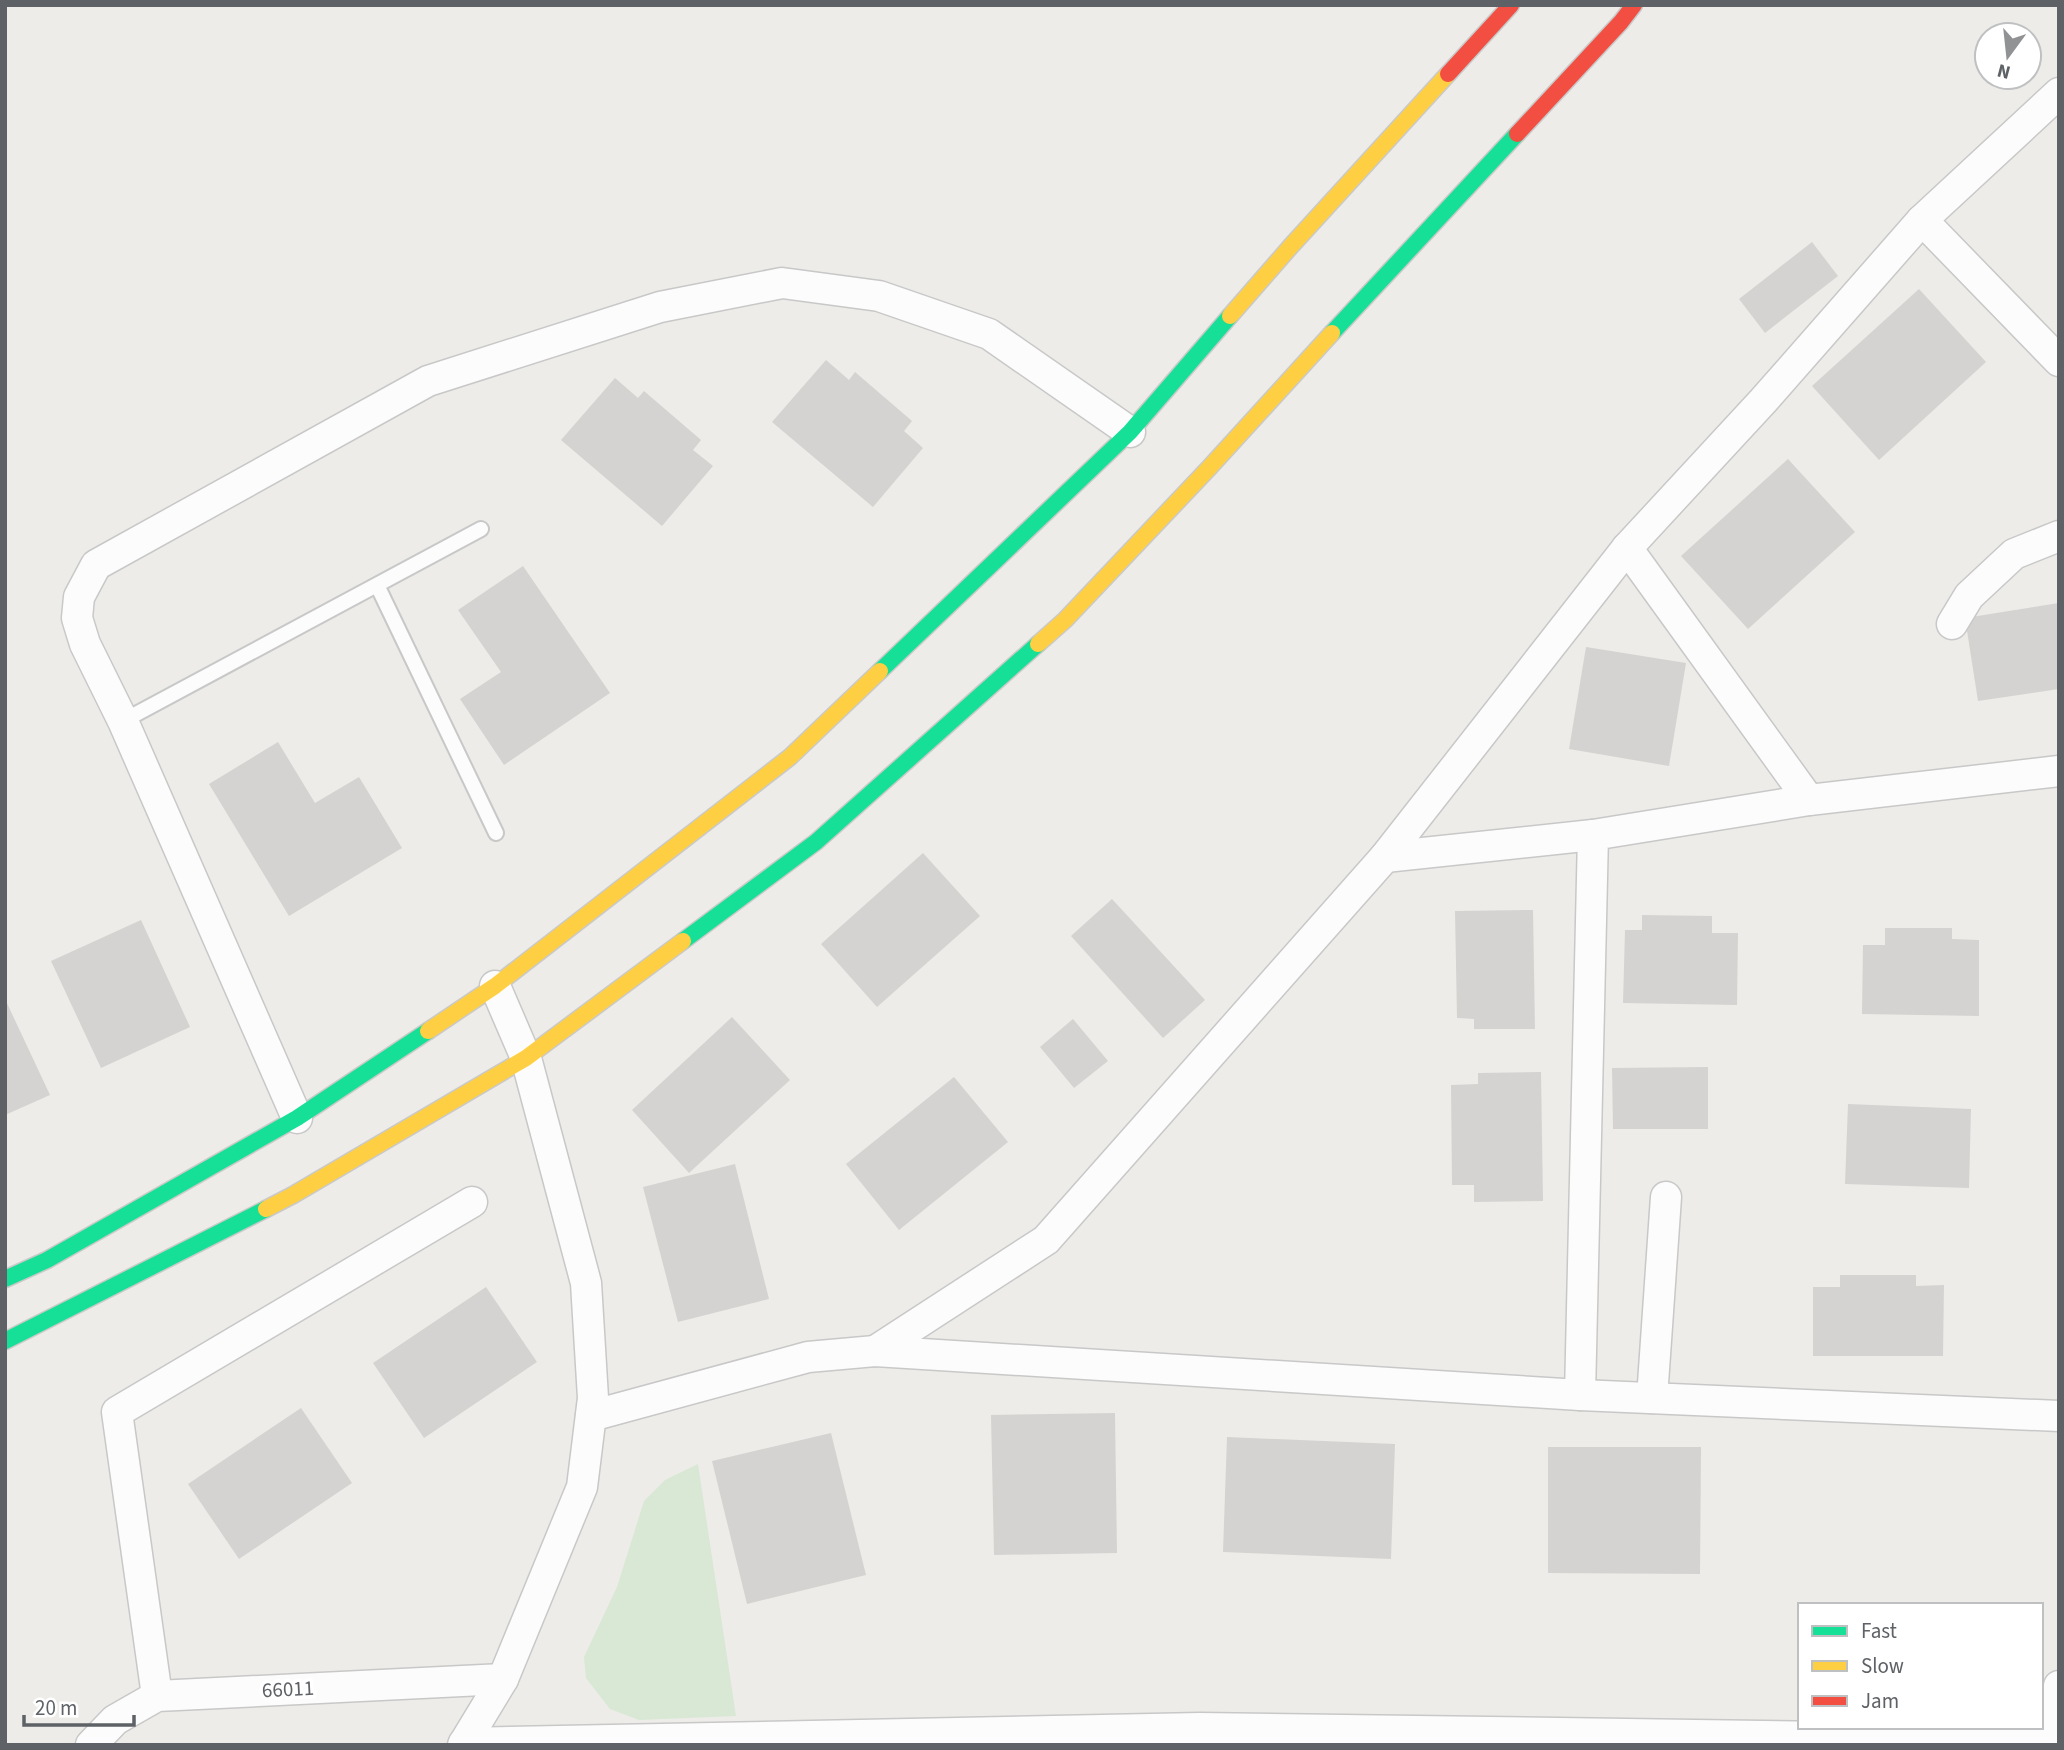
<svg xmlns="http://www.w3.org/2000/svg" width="2064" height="1750" font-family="'Source Sans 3',sans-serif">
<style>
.green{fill:#d8e8d5}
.building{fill:#d4d3d1}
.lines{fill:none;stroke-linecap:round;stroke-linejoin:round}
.lane-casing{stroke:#c8c8c8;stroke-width:18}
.street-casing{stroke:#c8c8c8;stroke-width:33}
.fast-casing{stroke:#c9c9c9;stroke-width:19}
.slow-casing{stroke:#c9c9c9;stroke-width:19}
.jam-casing{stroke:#c9c9c9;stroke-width:19}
.lane{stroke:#fcfcfc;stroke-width:14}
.street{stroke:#fcfcfc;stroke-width:30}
.fast{stroke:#16e098;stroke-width:16}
.slow{stroke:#ffcf43;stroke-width:16}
.jam{stroke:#f24e42;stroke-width:16}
.labels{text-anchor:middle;stroke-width:7;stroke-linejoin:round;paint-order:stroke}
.street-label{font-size:21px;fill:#5e6266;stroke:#fff}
</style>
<rect width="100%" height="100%" fill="#edece8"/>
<path class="green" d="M698 1464 736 1716 639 1720 610 1709 586 1678 584 1657 617 1587 644 1501 665 1480Z"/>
<g class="building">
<path d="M1812 242 1838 276 1765 333 1739 299Z"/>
<path d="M1919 289 1986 362 1879 460 1812 386Z"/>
<path d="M826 360 849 380 855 372 912 421 904 431 923 448 873 507 772 422Z"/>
<path d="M615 378 638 398 644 391 701 440 693 450 713 466 662 526 561 440Z"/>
<path d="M1788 459 1855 532 1748 629 1681 556Z"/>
<path d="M523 566 610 693 504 765 460 699 501 672 458 610Z"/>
<path d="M2059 603V689L1978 701 1965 618Z"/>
<path d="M1586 647 1686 663 1669 766 1569 749Z"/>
<path d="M278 742 315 803 359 777 402 848 289 916 209 784Z"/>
<path d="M923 853 980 916 877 1007 821 944Z"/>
<path d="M1112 899 1205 1000 1163 1038 1071 936Z"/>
<path d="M1533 910 1535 1029H1474V1019L1457 1018 1455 911Z"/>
<path d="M1642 915 1712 916V933H1738L1737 1005 1623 1003 1625 930H1642Z"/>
<path d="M141 920 190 1027 101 1068 51 961Z"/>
<path d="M1885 928H1952V939L1979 940V1016L1862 1014 1863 945H1885Z"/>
<path d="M5 999 50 1095 5 1115Z"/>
<path d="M732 1017 790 1080 689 1173 632 1110Z"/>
<path d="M1073 1019 1108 1061 1074 1088 1040 1047Z"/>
<path d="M1708 1067V1129H1613L1612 1068Z"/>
<path d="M1541 1072 1543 1201 1474 1202V1185H1452L1451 1085 1478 1084V1073Z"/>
<path d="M954 1077 1008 1142 899 1230 846 1164Z"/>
<path d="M1848 1104 1971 1109 1969 1188 1845 1184Z"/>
<path d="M735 1164 769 1299 678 1322 643 1187Z"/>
<path d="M1840 1275H1916V1286L1944 1285 1943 1356H1813V1287H1840Z"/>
<path d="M486 1287 537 1362 424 1438 373 1363Z"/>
<path d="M301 1408 352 1483 239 1559 188 1484Z"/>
<path d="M1115 1413 1117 1553 994 1555 991 1415Z"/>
<path d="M831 1433 866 1575 747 1604 712 1461Z"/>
<path d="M1227 1437 1395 1444 1391 1559 1223 1552Z"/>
<path d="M1548 1447H1701L1700 1574 1548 1573Z"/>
</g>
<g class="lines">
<g class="lane-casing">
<g id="lane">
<path d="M377 585 496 833"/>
<path d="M123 721 481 529"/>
</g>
</g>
<g class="street-casing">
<g id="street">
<path d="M1922 220 2059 361"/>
<path d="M1627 548 1809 800"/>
<path d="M1952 624 1969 596 2014 554 2059 536"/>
<path d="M1385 857 1593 835"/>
<path d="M297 1118 123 721 85 644 77 618 79 597 96 565 428 381 660 307 782 283 879 296 989 334 1130 432"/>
<path d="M875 1351 1046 1240 1385 857 1627 548 1763 401 1922 220 2059 93"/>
<path d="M1580 1395 1593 835 1809 800 2059 771"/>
<path d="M1652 1398 1666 1197"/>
<path d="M591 1416 808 1357 875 1351 1580 1395 2059 1416"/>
<path d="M157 1696 117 1412 472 1202"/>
<path d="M464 1743 1200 1728 2047 1740 2057 1745"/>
<path d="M91 1745 115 1720 157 1696 503 1679"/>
<path d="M463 1745 503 1679 582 1487 593 1398 586 1283 526 1058 495 986"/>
<path d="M2048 1745 2047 1740 2059 1686"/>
</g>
</g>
<g class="fast-casing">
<g id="fast">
<path d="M1332 333 1517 134"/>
<path d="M880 671 1130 432 1230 316"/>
<path d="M683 941 816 842 1038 644"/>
<path d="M5 1279 47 1260 297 1118 428 1031"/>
<path d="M5 1341 266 1209"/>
</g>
</g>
<g class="slow-casing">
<g id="slow">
<path d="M1230 316 1291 246 1448 74"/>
<path d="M1038 644 1065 620 1209 468 1332 333"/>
<path d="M428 1031 495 986 790 757 880 671"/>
<path d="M266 1209 293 1195 526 1058 683 941"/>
</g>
</g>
<g class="jam-casing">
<g id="jam">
<path d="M1448 74 1511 5"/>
<path d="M1517 134 1621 22 1634 5"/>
</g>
</g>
<use href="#lane" class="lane"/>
<use href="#street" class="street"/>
<use href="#fast" class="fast"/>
<use href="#slow" class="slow"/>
<use href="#jam" class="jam"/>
</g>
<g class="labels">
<g class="street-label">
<text transform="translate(288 1689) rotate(-3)" y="7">66011</text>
</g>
</g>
<rect width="2064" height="1750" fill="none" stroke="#5e6266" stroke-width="14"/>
<rect x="1798" y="1603" width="245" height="126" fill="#ffffff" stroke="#bfc0c2" stroke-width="2"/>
<rect x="1812" y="1626" width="35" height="10" fill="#16e098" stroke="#bfc0c2" stroke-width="2"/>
<text x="1861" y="1638" font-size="21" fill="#5e6266">Fast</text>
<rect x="1812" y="1661" width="35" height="10" fill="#ffcf43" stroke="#bfc0c2" stroke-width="2"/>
<text x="1861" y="1673" font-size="21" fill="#5e6266">Slow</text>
<rect x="1812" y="1696" width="35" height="10" fill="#f24e42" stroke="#bfc0c2" stroke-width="2"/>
<text x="1861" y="1708" font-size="21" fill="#5e6266">Jam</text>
<g transform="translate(2008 56) rotate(195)"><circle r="33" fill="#ffffff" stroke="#bfc0c2" stroke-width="2"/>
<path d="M0-5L12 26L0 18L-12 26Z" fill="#909294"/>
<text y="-10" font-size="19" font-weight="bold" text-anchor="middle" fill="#5e6266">N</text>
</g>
<path d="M24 1715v10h110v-10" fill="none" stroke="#5e6266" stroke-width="3.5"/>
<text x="35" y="1715" font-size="21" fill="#5e6266" stroke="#ffffff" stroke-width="5" paint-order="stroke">20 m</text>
</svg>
